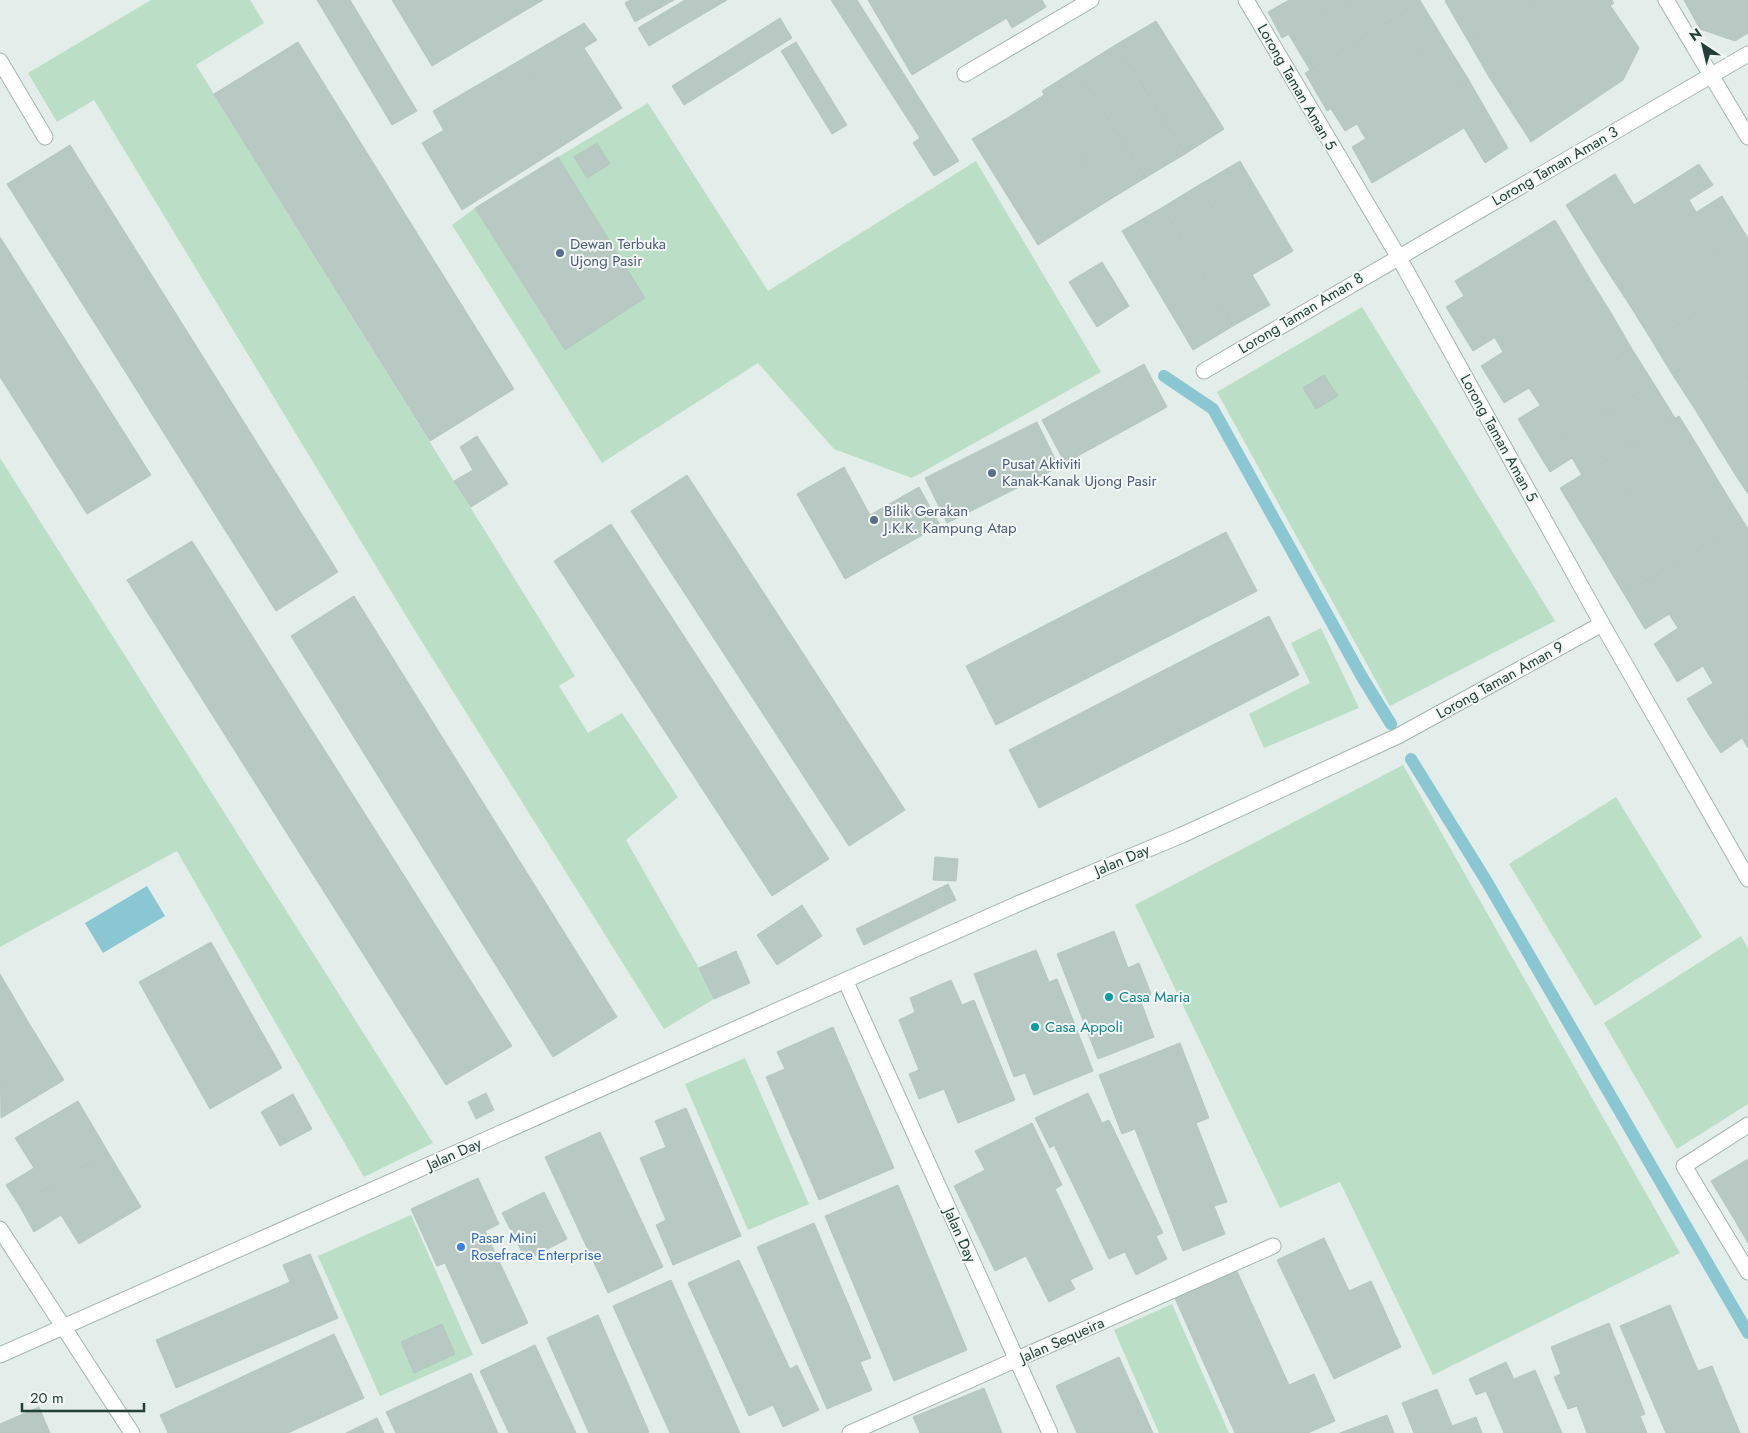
<svg xmlns="http://www.w3.org/2000/svg" width="1748" height="1433" font-family="Jost,sans-serif">
<style>
.green{fill:#bbdfc6}
.water{fill:#8ac7d3}
.lines{fill:none;stroke-linecap:round;stroke-linejoin:round}
.stream{stroke:#8ac7d3;stroke-width:12}
.building{fill:#b8c8c2;stroke:#b5c7c0}
.service-casing{stroke:#a5b5b0;stroke-width:17}
.minor-casing{stroke:#a5b5b0;stroke-width:17}
.service{stroke:#fff;stroke-width:15}
.minor{stroke:#fff;stroke-width:15}
.service-dot{fill:#5c6f8a;stroke:#f4f9f7;stroke-width:2}
.culture-dot{fill:#0f9aa8;stroke:#f4f9f7;stroke-width:2}
.shop-dot{fill:#3f7fe0;stroke:#f4f9f7;stroke-width:2}
.labels{text-anchor:middle;stroke-width:4;stroke-linejoin:round;paint-order:stroke}
.street-label{font-size:15px;fill:#223f38;stroke:#f4f9f7}
.service-label{font-size:15px;fill:#4e5e75;stroke:#f4f9f7;text-anchor:start}
.culture-label{font-size:15px;fill:#0d838f;stroke:#f4f9f7;text-anchor:start}
.shop-label{font-size:15px;fill:#366cbe;stroke:#f4f9f7;text-anchor:start}
</style>
<rect width="100%" height="100%" fill="#e3ede9"/>
<g class="green">
<path d="M151 0H250L264 23 196 65 575 676 559 686 588 733 622 713 678 797 626 840 699 968 714 999 664 1029 414 629 94 100 57 122 28 73Z"/>
<path d="M648 103 768 291 976 161 1101 372 912 478 834 449 758 363 602 463 452 225 475 208 565 350 645 298 558 157Z"/>
<path d="M1362 307 1555 621 1390 706 1217 392Z"/>
<path d="M0 458 433 1143 364 1177 177 851 0 947Z"/>
<path d="M1321 628 1359 708 1264 748 1249 714 1310 683 1291 643Z"/>
<path d="M1403 765 1680 1253 1433 1375 1340 1182 1280 1208 1135 905Z"/>
<path d="M1616 797 1702 937 1595 1006 1509 864Z"/>
<path d="M1741 936 1748 948V1104L1677 1149 1604 1023Z"/>
<path d="M745 1058 809 1204 748 1230 685 1084Z"/>
<path d="M411 1215 473 1355 380 1396 318 1256Z"/>
<path d="M1172 1304 1229 1433H1159L1114 1330Z"/>
</g>
<path class="water" d="M147 886 165 916 103 953 85 923Z"/>
<g class="lines">
<g class="stream">
<path d="M1164 376 1213 409 1362 677 1391 724"/>
<path d="M1411 759 1487 882 1748 1333"/>
</g>
</g>
<g class="building">
<path d="M317 0H350L417 111 392 125Z"/>
<path d="M392 0H543L432 66Z"/>
<path d="M630 0H674L635 22 625 3Z"/>
<path d="M685 0H727L649 46 638 28Z"/>
<path d="M831 0H857L959 161 934 176 913 143 920 138Z"/>
<path d="M868 0H944L968 41 912 75Z"/>
<path d="M944 0H996L1007 18 968 41Z"/>
<path d="M996 0H1042L1046 7 1012 28Z"/>
<path d="M1289 0H1349L1282 38 1268 12Z"/>
<path d="M1349 0H1420L1421 2 1310 70 1289 35Z"/>
<path d="M1446 0H1534L1467 39 1445 1Z"/>
<path d="M1534 0H1612L1614 3 1489 77 1467 39Z"/>
<path d="M1684 0H1748V33L1735 41 1700 29Z"/>
<path d="M1421 2 1444 40 1327 111 1305 73Z"/>
<path d="M1610 5 1639 48 1623 80 1531 142 1489 77Z"/>
<path d="M780 18 792 38 684 105 672 86Z"/>
<path d="M1156 21 1224 129 1185 154 1117 44Z"/>
<path d="M584 23 597 40 444 131 433 111Z"/>
<path d="M1444 40 1467 77 1365 138 1357 124 1345 131 1331 109Z"/>
<path d="M298 42 514 389 430 441 214 94Z"/>
<path d="M796 42 847 125 832 134 781 51Z"/>
<path d="M1117 44 1185 154 1145 178 1077 69Z"/>
<path d="M584 48 622 108 462 210 422 143Z"/>
<path d="M1077 69 1145 178 1109 200 1042 91Z"/>
<path d="M1467 77 1508 148 1485 163 1464 128 1372 183 1352 147Z"/>
<path d="M1044 95 1109 200 1074 222 1009 117Z"/>
<path d="M1009 117 1074 222 1038 245 972 139Z"/>
<path d="M597 143 610 164 587 178 574 157Z"/>
<path d="M70 145 338 572 276 611 7 184Z"/>
<path d="M558 157 645 298 565 350 475 208Z"/>
<path d="M1240 161 1293 251 1252 275 1199 185Z"/>
<path d="M1699 164 1713 185 1689 200 1696 212 1606 269 1566 205 1615 174 1634 205Z"/>
<path d="M1199 185 1270 305 1233 326 1163 207Z"/>
<path d="M1722 196 1744 232 1629 304 1606 269Z"/>
<path d="M1163 207 1233 326 1193 350 1122 231Z"/>
<path d="M1555 220 1590 279 1473 351 1446 307 1464 296 1455 281Z"/>
<path d="M1744 232 1748 239V280L1652 341 1629 304Z"/>
<path d="M0 237 151 475 87 514 0 377Z"/>
<path d="M1102 262 1129 306 1097 327 1069 282Z"/>
<path d="M1590 279 1611 313 1493 385 1481 366 1503 352 1495 338Z"/>
<path d="M1748 280V326L1672 374 1652 341Z"/>
<path d="M1611 313 1632 349 1540 405 1529 388 1504 403 1493 385Z"/>
<path d="M1748 326V377L1696 411 1672 374Z"/>
<path d="M1632 349 1654 384 1539 454 1518 419Z"/>
<path d="M1144 364 1167 407 1065 463 1042 420Z"/>
<path d="M1324 375 1338 396 1316 409 1303 388Z"/>
<path d="M1748 377V422L1715 442 1696 411Z"/>
<path d="M1654 384 1675 418 1582 475 1572 458 1550 472 1539 454Z"/>
<path d="M1679 416 1700 450 1581 523 1560 488Z"/>
<path d="M1037 422 1059 467 947 523 925 478Z"/>
<path d="M1748 422V473L1738 479 1715 442Z"/>
<path d="M477 436 508 484 471 507 454 481 473 470 460 447Z"/>
<path d="M1700 450 1722 487 1603 559 1581 523Z"/>
<path d="M844 467 870 515 919 487 940 525 845 579 797 494Z"/>
<path d="M1748 473V494L1738 479Z"/>
<path d="M687 475 905 810 849 846 631 511Z"/>
<path d="M1722 487 1743 521 1624 594 1603 559Z"/>
<path d="M1743 521 1748 529V566L1645 629 1624 594Z"/>
<path d="M611 524 829 859 772 896 554 561Z"/>
<path d="M1226 532 1257 591 996 725 966 666Z"/>
<path d="M192 541 512 1046 446 1085 127 580Z"/>
<path d="M1748 566V618L1668 666 1654 644 1678 628 1669 614Z"/>
<path d="M354 596 617 1017 553 1057 291 636Z"/>
<path d="M1269 616 1299 675 1039 808 1009 750Z"/>
<path d="M1748 618V662L1713 683 1703 666 1677 682 1668 666Z"/>
<path d="M1748 662V711L1709 735 1687 699Z"/>
<path d="M1748 711V748L1742 738 1721 753 1709 735Z"/>
<path d="M935 857 958 859 956 881 933 880Z"/>
<path d="M948 884 956 900 864 945 856 929Z"/>
<path d="M802 905 822 936 777 965 757 935Z"/>
<path d="M1114 931 1128 968 1139 963 1151 994 1140 999 1154 1037 1098 1059 1057 954Z"/>
<path d="M211 942 282 1068 210 1109 139 982Z"/>
<path d="M1036 950 1049 982 1057 979 1093 1071 1034 1095 1025 1073 1014 1077 974 974Z"/>
<path d="M736 951 750 983 714 999 699 968Z"/>
<path d="M0 974 30 1025 0 1043Z"/>
<path d="M951 980 962 1005 974 1000 1015 1100 958 1123 944 1089 919 1099 909 1074 919 1070 899 1020 915 1012 910 998Z"/>
<path d="M30 1025 64 1080 1 1118 0 1043Z"/>
<path d="M833 1027 894 1168 819 1200 766 1077 785 1069 777 1052Z"/>
<path d="M1180 1043 1209 1118 1196 1123 1227 1202 1214 1206 1225 1234 1183 1251 1135 1129 1122 1134 1099 1075Z"/>
<path d="M486 1093 494 1110 476 1119 468 1102Z"/>
<path d="M1088 1093 1102 1123 1109 1120 1163 1233 1156 1236 1167 1259 1136 1275 1125 1252 1109 1259 1054 1145 1050 1148 1035 1118Z"/>
<path d="M293 1094 312 1129 280 1146 261 1112Z"/>
<path d="M78 1101 108 1152 19 1205 6 1185 34 1168 15 1138Z"/>
<path d="M686 1108 741 1236 673 1265 656 1225 666 1220 640 1158 666 1147 655 1121Z"/>
<path d="M1032 1123 1062 1185 1055 1189 1093 1269 1070 1280 1075 1289 1049 1302 1026 1256 995 1271 954 1186 985 1170 975 1151Z"/>
<path d="M600 1132 663 1267 608 1293 545 1157Z"/>
<path d="M108 1152 141 1207 79 1244 61 1215 34 1232 19 1205Z"/>
<path d="M1748 1159V1211L1734 1219 1711 1181Z"/>
<path d="M478 1178 499 1224 485 1231 528 1323 482 1344 445 1263 437 1266 411 1209Z"/>
<path d="M898 1185 967 1350 894 1381 825 1216Z"/>
<path d="M544 1192 567 1239 526 1260 502 1213Z"/>
<path d="M1748 1211V1243L1734 1219Z"/>
<path d="M814 1223 871 1358 860 1362 872 1390 827 1409 757 1247Z"/>
<path d="M1324 1238 1349 1291 1371 1281 1401 1347 1334 1379 1277 1260Z"/>
<path d="M310 1254 338 1318 176 1388 156 1340 290 1282 283 1265Z"/>
<path d="M739 1260 790 1369 797 1365 819 1410 783 1427 773 1405 749 1416 688 1283Z"/>
<path d="M1236 1269 1289 1385 1314 1374 1335 1421 1308 1433H1235L1174 1296Z"/>
<path d="M671 1280 740 1433H670L613 1306Z"/>
<path d="M1670 1305 1698 1371 1712 1366 1740 1433H1666L1620 1326Z"/>
<path d="M598 1315 649 1432 646 1433H589L547 1338Z"/>
<path d="M1609 1323 1645 1414 1640 1416 1647 1433H1587L1577 1406 1568 1409 1554 1377 1561 1374 1551 1347Z"/>
<path d="M442 1324 455 1354 414 1373 401 1342Z"/>
<path d="M334 1334 364 1398 288 1433H168L160 1415Z"/>
<path d="M535 1345 576 1433H509L480 1371Z"/>
<path d="M1119 1357 1153 1433H1077L1056 1386Z"/>
<path d="M1506 1362 1514 1379 1535 1370 1562 1433H1504L1486 1391 1476 1395 1469 1379Z"/>
<path d="M471 1373 498 1433H396L386 1412Z"/>
<path d="M984 1388 1002 1433H920L913 1417Z"/>
<path d="M1437 1389 1452 1426 1476 1417 1482 1433H1414L1402 1403Z"/>
<path d="M39 1407 50 1433H0V1424Z"/>
<path d="M1387 1415 1394 1433H1340Z"/>
<path d="M377 1418 384 1433H346Z"/>
</g>
<g class="lines">
<g class="service-casing">
<path id="service" d="M1748 1125 1684 1166 1748 1272"/>
</g>
<g class="minor-casing">
<g id="minor">
<path d="M1246 0 1398 256 1602 624 1748 879"/>
<path d="M1666 0 1748 137"/>
<path d="M0 61 45 137"/>
<path d="M965 74 1091 0"/>
<path d="M1204 371 1748 54"/>
<path d="M846 982 1050 1433"/>
<path d="M0 1229 132 1433"/>
<path d="M0 1355 1022 902 1182 835 1398 736 1602 624"/>
<path d="M850 1433 1273 1246"/>
</g>
</g>
<use href="#service" class="service"/>
<use href="#minor" class="minor"/>
</g>
<g class="service-dot">
<circle cx="560" cy="253" r="5"/>
<circle cx="992" cy="473" r="5"/>
<circle cx="874" cy="520" r="5"/>
</g>
<g class="culture-dot">
<circle cx="1109" cy="997" r="5"/>
<circle cx="1035" cy="1027" r="5"/>
</g>
<circle class="shop-dot" cx="461" cy="1247" r="5"/>
<g class="labels">
<g class="street-label">
<text transform="translate(1297 87) rotate(60)" y="5">Lorong Taman Aman 5</text>
<text transform="translate(1555 166) rotate(-30)" y="5">Lorong Taman Aman 3</text>
<text transform="translate(1301 313) rotate(-31)" y="5">Lorong Taman Aman 8</text>
<text transform="translate(1499 438) rotate(61)" y="5">Lorong Taman Aman 5</text>
<text transform="translate(1500 680) rotate(-29)" y="5">Lorong Taman Aman 9</text>
<text transform="translate(1122 860) rotate(-23)" y="5">Jalan Day</text>
<text transform="translate(454 1154) rotate(-24)" y="5">Jalan Day</text>
<text transform="translate(960 1235) rotate(66)" y="5">Jalan Day</text>
<text transform="translate(1062 1340) rotate(-24)" y="5">Jalan Sequeira</text>
</g>
<g class="service-label">
<text x="570" y="249">Dewan Terbuka<tspan x="570" dy="17">Ujong Pasir</tspan></text>
<text x="1002" y="469">Pusat Aktiviti<tspan x="1002" dy="17">Kanak-Kanak Ujong Pasir</tspan></text>
<text x="884" y="516">Bilik Gerakan<tspan x="884" dy="17">J.K.K. Kampung Atap</tspan></text>
</g>
<g class="culture-label">
<text x="1119" y="1002">Casa Maria</text>
<text x="1045" y="1032">Casa Appoli</text>
</g>
<g class="shop-label">
<text x="471" y="1243">Pasar Mini<tspan x="471" dy="17">Rosefrace Enterprise</tspan></text>
</g>
</g>
<g transform="translate(1703 45) rotate(325)" stroke="#f4f9f7" stroke-width="4" paint-order="stroke">
<path d="M0-4L9 19L0 12L-9 19Z" fill="#223f38"/>
<text y="-8" font-size="14" font-weight="bold" text-anchor="middle" fill="#223f38">N</text>
</g>
<path d="M22 1403v8h122v-8" fill="none" stroke="#223f38" stroke-width="2.5"/>
<text x="30" y="1403" font-size="15" fill="#223f38" stroke="#f4f9f7" stroke-width="4" paint-order="stroke">20 m</text>
</svg>
